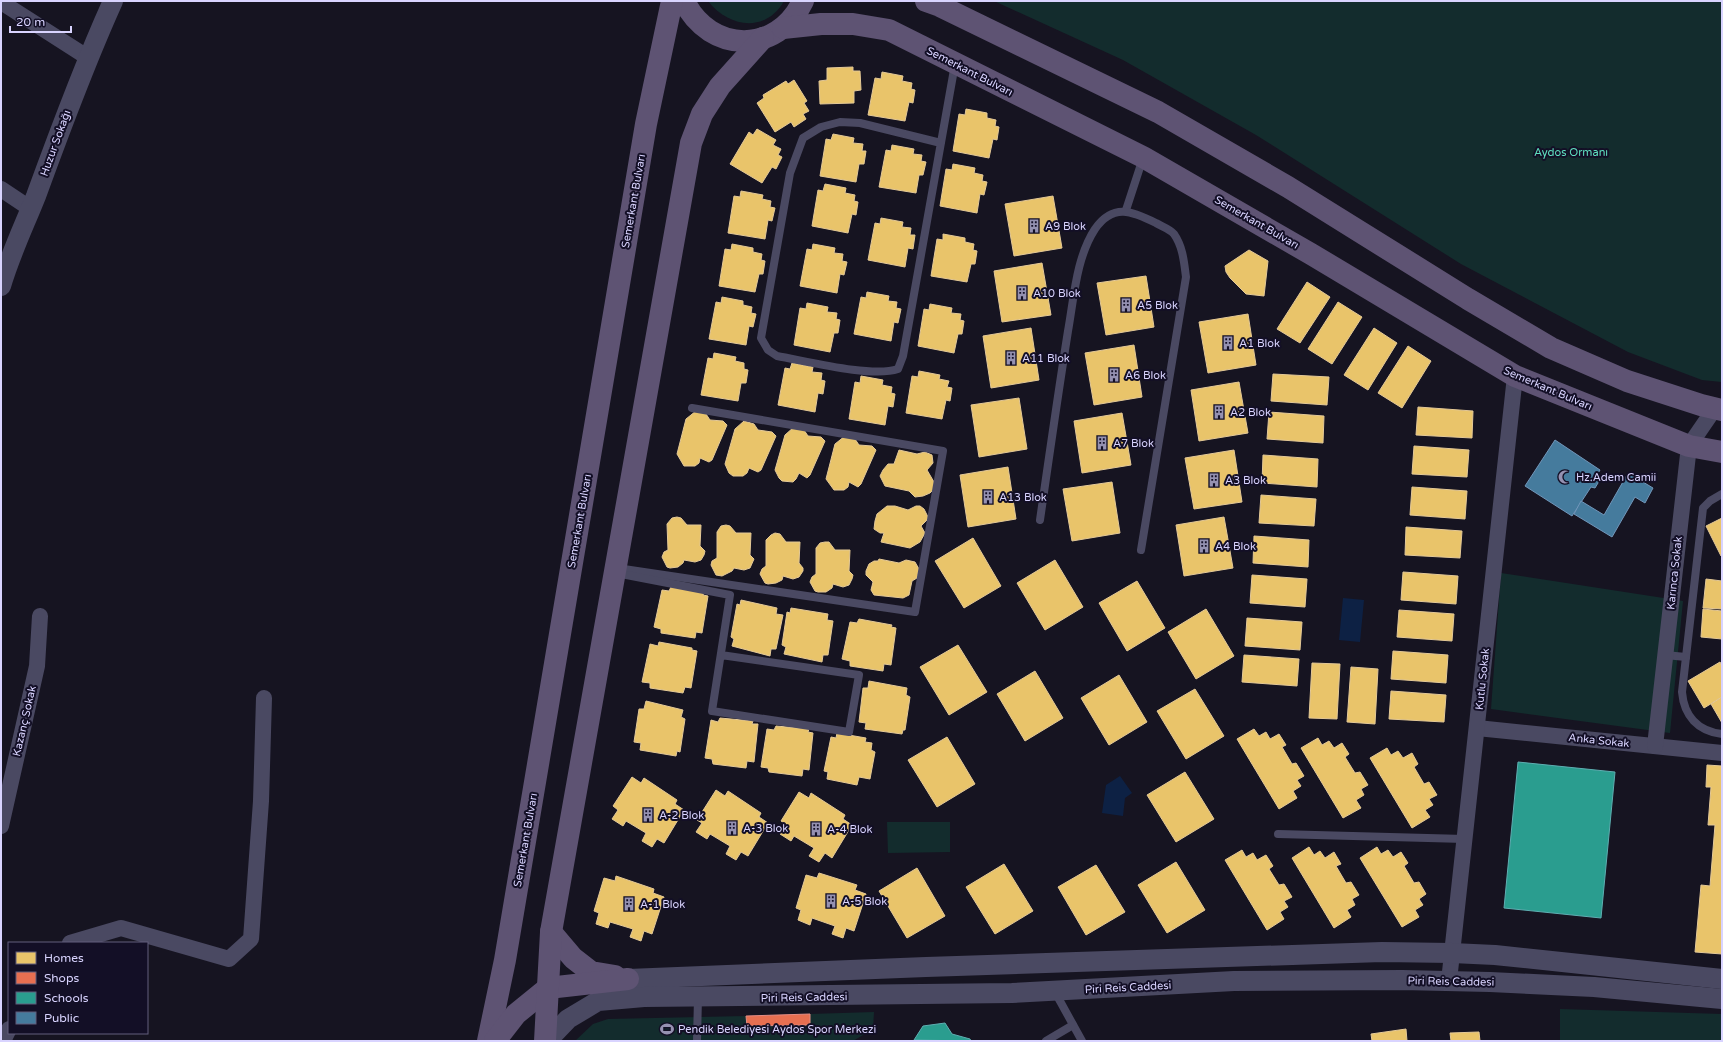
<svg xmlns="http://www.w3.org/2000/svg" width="1723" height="1042" font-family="'Varela Round',sans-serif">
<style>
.green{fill:#132c2d}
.water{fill:#0d2144}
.homes{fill:#e9c46a;stroke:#e4c997}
.shops{fill:#e76f51;stroke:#e38d85}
.schools{fill:#2a9d8f;stroke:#5eaeb1}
.public{fill:#457b9d;stroke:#7196ba}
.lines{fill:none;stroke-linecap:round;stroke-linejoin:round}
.service{stroke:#4a4962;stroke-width:8}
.minor{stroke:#4a4962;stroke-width:16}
.tertiary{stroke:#4a4962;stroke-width:20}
.primary{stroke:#5e5373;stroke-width:22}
.labels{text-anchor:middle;stroke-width:4;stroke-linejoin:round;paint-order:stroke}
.street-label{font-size:11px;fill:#d9d4ff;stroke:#130f26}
.park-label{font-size:11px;fill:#5fe0c0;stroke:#130f26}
.poi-label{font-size:11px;fill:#d9d4ff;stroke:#130f26;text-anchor:start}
</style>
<rect width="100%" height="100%" fill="#161421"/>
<g class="green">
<path d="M708 1H784C766 33 729 28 708 1Z"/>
<path d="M994 1H1722V382L1702 380 1628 352 1461 264 1256 135 1123 60Z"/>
<path d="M1501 573 1683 601 1670 733 1491 709Z"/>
<path d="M887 822H950V852L888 853Z"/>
<path d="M1560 1009 1722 1014V1041H1560Z"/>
<path d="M874 1012 873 1029 853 1041H575L593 1024 608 1019 746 1016 747 1026 810 1025V1014Z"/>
</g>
<g class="water">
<path d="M1343 598 1364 600 1360 642 1339 640Z"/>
<path d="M1120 776 1132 793 1125 798 1123 816 1102 813 1106 785Z"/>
</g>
<g class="homes">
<path d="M853 67V71H860L861 90 854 91V103L820 104 819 81 827 80V68Z"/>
<path d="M882 72 903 76 902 81 912 83 911 89 915 90 913 103 909 102 905 121 868 115 875 78 881 79Z"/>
<path d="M794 80 807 101 804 103 809 111 803 114 806 119 794 127 791 122 775 132 757 103 764 98 763 95 786 81 788 84Z"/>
<path d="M966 109 987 113V118L996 120 995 126 999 127 997 140 993 139 989 158 953 151 959 114 965 115Z"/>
<path d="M757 129 776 140 773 145 781 149 778 155 782 157 776 169 772 167 762 183 730 164 749 132 753 135Z"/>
<path d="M833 134 854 138 853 143 863 144 862 151H866L864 164H859L856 182 820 176 826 139 831 140Z"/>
<path d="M892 145 914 149 913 154 922 155 921 161 926 162 923 175H919L916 193 879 187 886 150 891 151Z"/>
<path d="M953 164 975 168 974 173 983 175 982 181 987 182 984 195 980 194 977 213 940 206 946 169 952 170Z"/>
<path d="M825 184 846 188 845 193 855 195 854 201 858 202 856 215 852 214 848 233 812 226 818 190 823 191Z"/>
<path d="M741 191 763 195 762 199 771 201 770 207 775 208 772 221 768 220 765 239 728 233 734 196 740 197Z"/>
<path d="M1053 196 1062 248 1014 256 1005 204Z"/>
<path d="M881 218 903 222 902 227 911 228 910 235H915L913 249 908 248 905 267 868 260 875 223 880 224Z"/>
<path d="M943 234 965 238V242L974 244 973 250 977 251 975 264H971L967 282 931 276 937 239 943 240Z"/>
<path d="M732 244 753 248V252L762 254 761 260 765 261 763 274H759L755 292 719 286 725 249 731 250Z"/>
<path d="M813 244 835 248 834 253 843 254 842 261 847 262 844 275 840 274 837 293 800 286 807 249 812 250Z"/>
<path d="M1249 250 1268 261 1264 296 1246 294 1230 278 1226 272 1225 266Z"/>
<path d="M1042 263 1051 315 1002 322 994 271Z"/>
<path d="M1146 276 1154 327 1106 335 1097 283Z"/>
<path d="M1307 282 1330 297 1300 343 1277 329Z"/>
<path d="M867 292 889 296 888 301 897 302 896 308 901 309 898 323 894 322 891 341 854 334 861 297 866 298Z"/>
<path d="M722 297 743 301V305L752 307 751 313 756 314 753 327 749 326 746 345 709 339 716 302 721 303Z"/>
<path d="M1338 302 1362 317 1332 364 1308 349Z"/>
<path d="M807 303 828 307 827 312 837 313 836 319 840 320 838 333H834L830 352 794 345 800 308 806 309Z"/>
<path d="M930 304 952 308 951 313 961 314 960 320 964 321 962 334H958L954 353 918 346 924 309 929 310Z"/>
<path d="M1248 314 1256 365 1208 373 1199 322Z"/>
<path d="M1031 328 1039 380 991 388 983 336Z"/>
<path d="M1374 328 1397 343 1368 390 1344 375Z"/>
<path d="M1134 345 1142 397 1094 405 1085 353Z"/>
<path d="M1408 346 1431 361 1402 408 1378 393Z"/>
<path d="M714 353 736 357 735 361 744 363V369L748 370 746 383H741L738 401 701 395 708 358 713 359Z"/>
<path d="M792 363 813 367 812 372 822 373 821 380 825 381 823 394 818 393 815 412 778 405 785 368 790 369Z"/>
<path d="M919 371 940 375 939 379 949 381 947 387 952 388 950 401 946 400 942 419 906 413 912 376 918 377Z"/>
<path d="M1273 374 1329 377 1327 405 1271 401Z"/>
<path d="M861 376 883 380 882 385 892 387 891 393 895 394 893 407 888 406 885 425 849 419 855 382 860 383Z"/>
<path d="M1239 382 1248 433 1199 441 1191 390Z"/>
<path d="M1019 398 1027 449 979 457 971 405Z"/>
<path d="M1418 407 1473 411 1472 438 1416 435Z"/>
<path d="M696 411 706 414 710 420 723 421 727 425 712 460 709 462 700 458 699 463 695 466H684L677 454 686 419Z"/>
<path d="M1269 412 1324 416 1323 443 1267 439Z"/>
<path d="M1122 413 1131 465 1082 473 1074 421Z"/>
<path d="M744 421 754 424 758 430 772 432 776 436 761 470 758 472 749 468 747 473 743 476H733L729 473 725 464 735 429Z"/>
<path d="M794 427 804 430 808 436 821 437 825 441 810 475 807 478 799 473 796 479 793 482 782 481 779 478 775 470 785 435Z"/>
<path d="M845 436 855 439 859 445 872 446 876 450 861 484 858 487 849 482 848 487 844 490H834L826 479 835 444Z"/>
<path d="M1414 446 1469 450 1467 477 1412 474Z"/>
<path d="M899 450 917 454 925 452 932 455 933 463 927 470 934 482V489L930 493 923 496 915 497 909 491 885 486 880 476 883 470 888 464H894Z"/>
<path d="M1234 450 1242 502 1194 509 1185 458Z"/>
<path d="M1263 455 1318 459 1317 487 1262 483Z"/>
<path d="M1008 467 1016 519 968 527 960 475Z"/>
<path d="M1112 482 1120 533 1072 541 1063 489Z"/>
<path d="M1412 487 1467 491 1465 519 1410 515Z"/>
<path d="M1261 495 1316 499 1314 526 1259 523Z"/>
<path d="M887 506H895L908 510 916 506H920L924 509 928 517 927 520 921 526 925 533 920 542 910 548 881 542 884 533H880L874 529 875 521 877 514Z"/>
<path d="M677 517 681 518 687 525H701L700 546 705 551 704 555 701 560 695 562 684 560 683 563 678 567 670 568 667 567 662 557 664 552 668 550 667 524 672 518Z"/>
<path d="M1224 517 1233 568 1184 576 1176 525Z"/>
<path d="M1722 518V556H1721L1706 526Z"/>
<path d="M726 525 730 526 736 533H751L750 555 754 559 750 568 744 570 734 568 732 571 722 576 716 575 711 565 712 561 717 558V532L721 526Z"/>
<path d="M1406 527 1462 531 1460 558 1405 555Z"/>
<path d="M775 533 780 534 786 542H800L799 563 803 568V571L799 577 793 579 783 576 782 580 776 583 768 584 765 583 760 574 762 569 766 566V540L771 535Z"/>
<path d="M1254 536 1309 540 1308 567 1253 563Z"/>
<path d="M973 538 1001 586 964 608 935 561Z"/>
<path d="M825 542H829L835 550H850L849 571 853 575 852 579 849 585 843 587 833 584 832 588 826 592H818L815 591 810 582 812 577 816 574V548L820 543Z"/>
<path d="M879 559 899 563 906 560 915 562 919 569 917 578 912 581 909 595 903 598 874 595 871 590 873 582 866 575V571L869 564 874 561H878Z"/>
<path d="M1055 560 1083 607 1045 630 1017 583Z"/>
<path d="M1403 572 1458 576 1456 604 1401 600Z"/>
<path d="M1252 575 1307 579 1305 607 1250 603Z"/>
<path d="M1706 579 1722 581V609L1703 608Z"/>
<path d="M1137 581 1165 628 1127 651 1099 603Z"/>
<path d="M671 587 704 592 703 595 708 596 702 633 696 632 695 638 661 633V629L654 627 662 590 669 591Z"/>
<path d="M741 600 777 608 776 614 783 615 776 649H771L770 656 732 646 734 639 731 637 737 604 740 605Z"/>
<path d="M791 608 828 614 827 620 833 621 828 655H823L822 662 784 654 786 647 782 645 787 612 790 613Z"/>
<path d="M1206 609 1234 656 1196 679 1168 632Z"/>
<path d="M1703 609 1722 611V639L1701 637Z"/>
<path d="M1399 610 1454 614 1452 641 1397 637Z"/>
<path d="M1247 618 1302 622 1300 650 1245 646Z"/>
<path d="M859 619 892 625 891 627 896 628 891 665 884 664 883 671 850 666V661L842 659 850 622 857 623Z"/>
<path d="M659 642 692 648V650L697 651 691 688 685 687 683 693 650 688V683L642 682 650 644 658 646Z"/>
<path d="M958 645 987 692 949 715 920 667Z"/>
<path d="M1393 651 1448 655 1446 683 1391 679Z"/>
<path d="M1244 655 1299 659 1297 686 1242 682Z"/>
<path d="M1720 662 1722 666V697L1704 708 1688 681Z"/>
<path d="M1312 663 1340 664 1337 719 1309 718Z"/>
<path d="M1351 667 1378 669 1375 724 1347 722Z"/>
<path d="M1035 671 1063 718 1025 741 997 694Z"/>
<path d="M1119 675 1147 722 1109 745 1081 698Z"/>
<path d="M869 681 907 688 906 695 910 697 905 730H903L902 734 865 729 866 723 859 722 863 688H868Z"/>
<path d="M1195 689 1224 736 1186 759 1157 711Z"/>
<path d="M1391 691 1446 695 1444 722 1389 719Z"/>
<path d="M1722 697V723L1711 704Z"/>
<path d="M646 701 683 710 681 717 685 719 680 752 677 751 676 756 640 750 641 743 634 742 639 709H644Z"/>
<path d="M720 718 753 721 752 724H758L754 762 747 761 746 768 713 764 712 759 705 758 711 720 718 722Z"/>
<path d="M776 726 809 729 808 732 813 733 809 770 803 769 802 776 769 772 768 768 761 767 767 729 774 730Z"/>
<path d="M1254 729 1259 736 1266 732 1270 739 1279 734 1286 745 1282 747 1292 764 1296 763 1304 776 1297 780 1301 786 1293 791 1297 798 1279 809 1237 739Z"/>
<path d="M837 733 866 738 865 742 872 743 871 750 875 752 870 779 859 777 857 785 827 779 828 772 824 771 831 737 836 738Z"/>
<path d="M947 737 975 784 937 807 908 760Z"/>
<path d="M1318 738 1322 745 1329 741 1334 748 1342 743 1349 754 1345 757 1355 773 1360 772 1368 785 1361 789 1364 795 1356 800 1361 808 1343 818 1301 748Z"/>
<path d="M1387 748 1391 755 1398 751 1403 758 1412 753 1418 764 1414 767 1424 784 1429 782 1437 795 1429 799 1433 805 1425 810 1430 817 1412 828 1370 758Z"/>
<path d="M1707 765 1722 766V954L1695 952 1701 885 1710 886 1715 825H1708L1711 787H1706Z"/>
<path d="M1185 772 1214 819 1176 842 1147 795Z"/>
<path d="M632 777 641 783 644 778 677 800 675 804 684 810 664 843 657 839 652 847 642 841 646 833 626 821 623 826 612 819 618 810 613 806Z"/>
<path d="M716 790 725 796 728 791 761 813 759 817 768 823 748 856 741 852 736 860 726 854 730 846 710 834 707 839 696 832 702 823 697 820Z"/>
<path d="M799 792 809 798 811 793 845 815 843 819 852 825 832 858 825 853 819 862 809 856 814 848 794 836 791 841 780 834 786 824 781 821Z"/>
<path d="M1309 847 1314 855 1320 851 1325 858 1334 852 1341 864 1336 866 1346 883 1351 882 1359 895 1352 899 1355 905 1347 910 1351 917 1334 928 1292 858Z"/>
<path d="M1377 847 1381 854 1388 850 1393 857 1401 852 1408 863 1404 866 1414 883 1419 882 1426 894 1419 899 1423 905 1415 910 1419 917 1402 927 1360 858Z"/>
<path d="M1242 850 1246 857 1253 853 1257 860 1266 855 1273 866 1269 869 1279 885 1284 884 1292 897 1284 901 1288 907 1280 912 1284 919 1267 930 1225 860Z"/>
<path d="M1176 862 1205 910 1167 933 1138 885Z"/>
<path d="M1004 864 1033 911 995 934 966 887Z"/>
<path d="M1096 865 1125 912 1086 935 1058 887Z"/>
<path d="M917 868 945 916 907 938 879 891Z"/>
<path d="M819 873 857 885 855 890 866 894 854 931 846 928 843 938 832 934 835 926 812 918 810 925 798 920 801 910 796 908 806 875 817 878Z"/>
<path d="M616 876 654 889 653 893 664 897 652 934 644 931 641 941 630 937 633 929 610 922 608 928 596 924 599 913 594 911 604 878 615 881Z"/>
<path d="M1406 1029 1407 1041H1372L1371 1034Z"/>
<path d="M1479 1032 1480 1041H1451L1450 1033Z"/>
</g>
<path class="shops" d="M810 1014V1025L747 1026 746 1016Z"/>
<g class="schools">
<path d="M1518 762 1615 772 1601 918 1504 908Z"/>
<path d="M945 1023 952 1034 970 1039 971 1041 914 1040 923 1026Z"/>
</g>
<g class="public">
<path d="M1555 440 1600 470 1597 475 1601 478 1595 488 1591 487 1572 516 1525 486Z"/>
<path d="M1628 473 1653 488 1645 503 1635 497 1612 537 1574 514 1581 501 1604 515Z"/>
</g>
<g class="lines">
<g class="service">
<path d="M941 143 860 123 840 122 821 127 803 138 790 173 761 338 768 350 777 356C806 361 872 378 898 369L903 356 955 64"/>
<path d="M1126 210 1143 158"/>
<path d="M1722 494 1710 501 1703 508 1682 692C1684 716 1698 731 1722 734"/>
<path d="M1040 520C1049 457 1058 394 1068 331 1074 298 1076 258 1095 229 1113 203 1132 211 1156 223 1161 226 1170 229 1174 234 1183 247 1184 262 1186 277L1141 550"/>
<path d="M617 568 915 612 943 451 692 408"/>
<path d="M616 573 730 595 712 711 849 732 859 675 721 655"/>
<path d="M1665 655 1686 657"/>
<path d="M1278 834 1465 839"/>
<path d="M1055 992 1082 1041"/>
<path d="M697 1041 698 997"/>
<path d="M1046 1041 1073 1025"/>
</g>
<g class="minor">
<path d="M1 2 87 57"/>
<path d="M1 189 31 209"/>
<path d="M1477 728 1722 753"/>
<path d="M1655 746 1689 446 1715 408"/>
<path d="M1 826 37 666 40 616"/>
<path d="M70 943 121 928 229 959 251 939 261 801 264 698"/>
<path d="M1449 981 1515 376"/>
<path d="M3 1041 9 1029"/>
</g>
<g class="tertiary">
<path d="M1 286C10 255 24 226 36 196 60 130 84 65 113 1"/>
<path d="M628 979 926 967 1382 952 1452 953 1495 955 1722 979"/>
<path d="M547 1041 568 1019 598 1001 644 997 1012 993 1234 981 1402 980 1490 982 1594 987 1722 999"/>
</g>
<g class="primary">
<path d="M684 1C710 54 778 55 803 1"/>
<path d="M926 1 940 6 1158 112 1288 187 1468 299 1551 348 1627 381 1701 405 1722 410"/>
<path d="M783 28 821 24H853L889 30 1143 157 1311 254 1515 376 1689 446 1722 452"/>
<path d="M551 932 573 958 591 972 615 976"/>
<path d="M488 1041 505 960 646 124 672 1"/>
<path d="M495 1041 516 1014 548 988 628 979"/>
<path d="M545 1041 551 932 691 143 702 114 720 86 763 38"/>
</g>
</g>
<defs>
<g id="building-bare" transform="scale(1.08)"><path d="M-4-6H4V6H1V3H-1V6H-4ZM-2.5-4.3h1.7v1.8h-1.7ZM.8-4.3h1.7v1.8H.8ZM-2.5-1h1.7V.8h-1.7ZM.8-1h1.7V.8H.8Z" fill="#9591b1" stroke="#130f26" stroke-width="2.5" paint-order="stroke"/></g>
<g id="mosque-bare" transform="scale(1.08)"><path d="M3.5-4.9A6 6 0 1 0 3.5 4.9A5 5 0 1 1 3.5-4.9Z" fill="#9591b1" stroke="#130f26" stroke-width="2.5" paint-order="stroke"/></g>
<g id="stadium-bare" transform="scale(1.08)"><path d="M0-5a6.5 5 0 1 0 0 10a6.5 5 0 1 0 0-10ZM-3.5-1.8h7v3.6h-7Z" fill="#9591b1" stroke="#130f26" stroke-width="2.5" paint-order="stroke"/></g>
</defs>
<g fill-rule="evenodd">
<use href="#building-bare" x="1034" y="226"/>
<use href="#building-bare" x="1022" y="293"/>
<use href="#building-bare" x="1126" y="305"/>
<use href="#building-bare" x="1228" y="343"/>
<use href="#building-bare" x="1011" y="358"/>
<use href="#building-bare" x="1114" y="375"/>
<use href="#building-bare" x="1219" y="412"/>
<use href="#building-bare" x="1102" y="443"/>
<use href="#mosque-bare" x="1565" y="477"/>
<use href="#building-bare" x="1214" y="480"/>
<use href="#building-bare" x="988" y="497"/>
<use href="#building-bare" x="1204" y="546"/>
<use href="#building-bare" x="648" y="815"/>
<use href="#building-bare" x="732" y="828"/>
<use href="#building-bare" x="816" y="829"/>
<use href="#building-bare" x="831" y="901"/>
<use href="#building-bare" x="629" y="904"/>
<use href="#stadium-bare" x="667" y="1029"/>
</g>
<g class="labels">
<g class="street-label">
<text transform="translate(970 71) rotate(27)" y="4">Semerkant Bulvarı</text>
<text transform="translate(55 143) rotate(-70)" y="4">Huzur Sokağı</text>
<text transform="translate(633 201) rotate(-80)" y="4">Semerkant Bulvarı</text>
<text transform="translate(1257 222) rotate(30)" y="4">Semerkant Bulvarı</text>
<text transform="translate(1548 388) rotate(23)" y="4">Semerkant Bulvarı</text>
<text transform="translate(579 521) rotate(-80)" y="4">Semerkant Bulvarı</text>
<text transform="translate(1674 573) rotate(-84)" y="4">Karınca Sokak</text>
<text transform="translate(1482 679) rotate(-84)" y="4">Kutlu Sokak</text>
<text transform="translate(24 721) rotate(-77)" y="4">Kazanç Sokak</text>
<text transform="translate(1599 740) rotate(6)" y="4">Anka Sokak</text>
<text transform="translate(525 840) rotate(-80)" y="4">Semerkant Bulvarı</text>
<text transform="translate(1451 981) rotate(1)" y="4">Piri Reis Caddesi</text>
<text transform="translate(1128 987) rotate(-3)" y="4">Piri Reis Caddesi</text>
<text transform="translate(804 997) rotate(-1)" y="4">Piri Reis Caddesi</text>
</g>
<g class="park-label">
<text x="1571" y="156">Aydos Ormanı</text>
</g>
<g class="poi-label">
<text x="1045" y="230">A9 Blok</text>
<text x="1033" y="297">A10 Blok</text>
<text x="1137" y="309">A5 Blok</text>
<text x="1239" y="347">A1 Blok</text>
<text x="1022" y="362">A11 Blok</text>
<text x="1125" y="379">A6 Blok</text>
<text x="1230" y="416">A2 Blok</text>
<text x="1113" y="447">A7 Blok</text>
<text x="1576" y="481">Hz.Adem Camii</text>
<text x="1225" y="484">A3 Blok</text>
<text x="999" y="501">A13 Blok</text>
<text x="1215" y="550">A4 Blok</text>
<text x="659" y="819">A-2 Blok</text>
<text x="743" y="832">A-3 Blok</text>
<text x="827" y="833">A-4 Blok</text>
<text x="842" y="905">A-5 Blok</text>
<text x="640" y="908">A-1 Blok</text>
<text x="678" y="1033">Pendik Belediyesi Aydos Spor Merkezi</text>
</g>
</g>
<rect width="1723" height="1042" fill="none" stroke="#d9d4ff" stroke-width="4"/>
<rect x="8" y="942" width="140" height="92" fill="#130f26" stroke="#625e7d"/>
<rect x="16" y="952" width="20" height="12" fill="#e9c46a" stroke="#625e7d"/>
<text x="44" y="962" font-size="12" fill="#d9d4ff">Homes</text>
<rect x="16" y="972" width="20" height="12" fill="#e76f51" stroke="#625e7d"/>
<text x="44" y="982" font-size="12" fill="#d9d4ff">Shops</text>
<rect x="16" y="992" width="20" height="12" fill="#2a9d8f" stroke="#625e7d"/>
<text x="44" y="1002" font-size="12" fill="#d9d4ff">Schools</text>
<rect x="16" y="1012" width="20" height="12" fill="#457b9d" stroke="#625e7d"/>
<text x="44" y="1022" font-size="12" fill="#d9d4ff">Public</text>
<path d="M10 26v6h61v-6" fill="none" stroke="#d9d4ff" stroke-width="2"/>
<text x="16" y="26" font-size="12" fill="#d9d4ff" stroke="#130f26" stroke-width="3" paint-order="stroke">20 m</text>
</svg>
